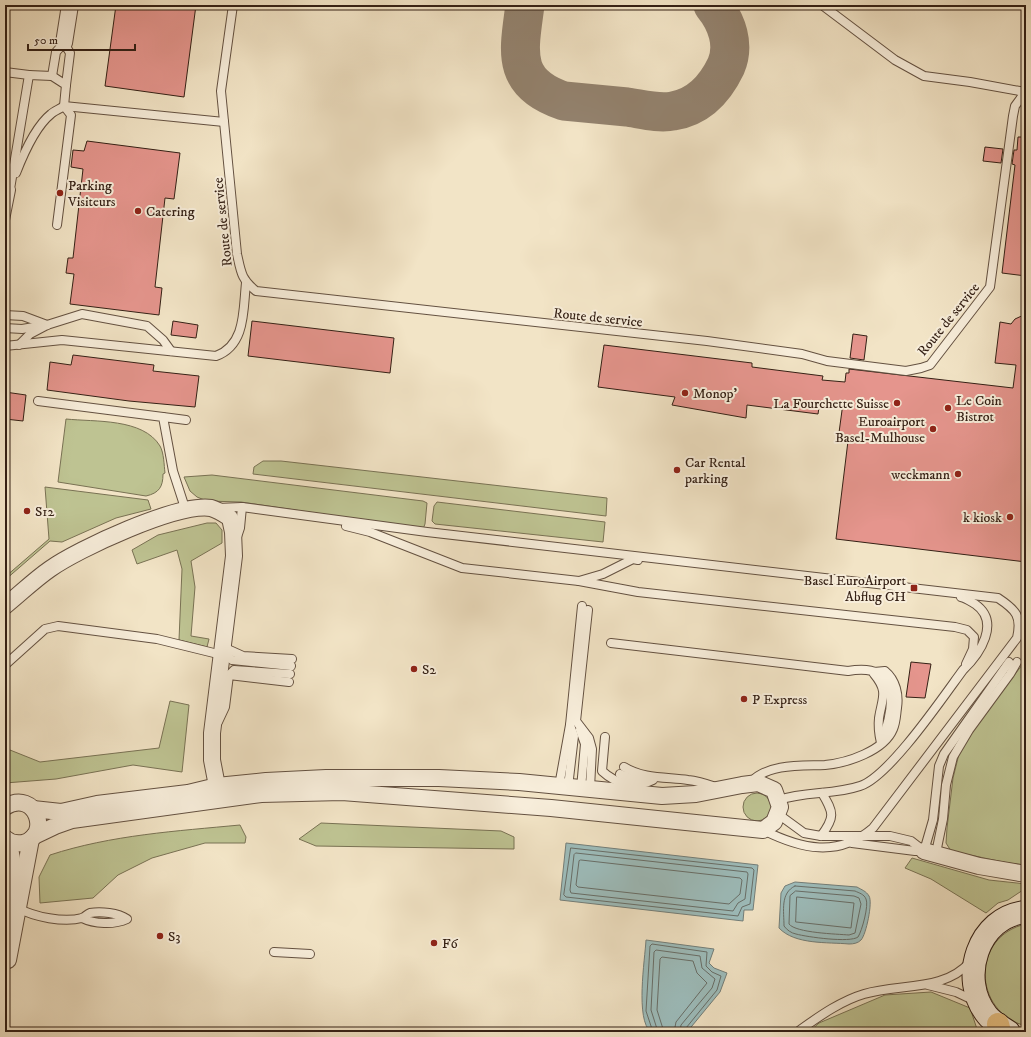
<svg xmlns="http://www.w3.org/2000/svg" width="1031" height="1037" font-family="'IM FELL DW Pica',serif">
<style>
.green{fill:#bec392;stroke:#797254}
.water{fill:#9dbdbc;stroke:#737e79}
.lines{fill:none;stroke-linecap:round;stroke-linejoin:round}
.shore{stroke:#686e68;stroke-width:1}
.taxiway{stroke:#93826e;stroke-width:39}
.building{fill:#e5958d;stroke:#342015}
.lane-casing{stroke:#645141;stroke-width:10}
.street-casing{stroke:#645141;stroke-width:18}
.secondary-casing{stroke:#342015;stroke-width:24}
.highway-casing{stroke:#342015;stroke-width:24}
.lane{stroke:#f7edda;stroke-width:8}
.street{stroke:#f7edda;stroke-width:16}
.secondary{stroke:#f7edda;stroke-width:22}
.highway{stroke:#e9c283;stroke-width:22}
.poi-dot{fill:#8f2418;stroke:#f7edda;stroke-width:1.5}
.labels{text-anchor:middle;stroke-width:4;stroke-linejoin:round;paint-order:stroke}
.poi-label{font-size:14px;fill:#342015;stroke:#f7edda;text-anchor:start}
.street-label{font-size:14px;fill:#342015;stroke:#f7edda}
</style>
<rect width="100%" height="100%" fill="#f2e4c6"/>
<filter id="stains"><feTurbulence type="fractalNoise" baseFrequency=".005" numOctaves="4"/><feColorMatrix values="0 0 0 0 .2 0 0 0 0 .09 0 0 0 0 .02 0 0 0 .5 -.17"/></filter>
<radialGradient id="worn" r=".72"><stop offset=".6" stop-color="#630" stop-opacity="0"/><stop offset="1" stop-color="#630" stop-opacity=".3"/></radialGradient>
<g class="green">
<path d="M66 419C95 422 143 418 160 446 164 453 164 465 165 473L163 474C163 487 159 493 146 496L58 482Z"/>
<path d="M263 461H281L607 498 606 516 253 474 254 467Z"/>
<path d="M212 475 423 501 427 503 425 524 423 529 241 502 207 501 197 497 190 491 184 477Z"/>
<path d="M45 487 148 500 151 509 116 518 62 542 50 541 5 580V577L49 539Z"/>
<path d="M437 502 605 522 603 542 435 524 432 521 434 506Z"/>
<path d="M207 523H216L222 530V543L191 561 195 587 191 636 209 639 207 647 179 640 182 569 177 550 137 564 132 550 158 535Z"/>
<path d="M1022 665 1026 666V865L1008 863 951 851 946 843 947 828 953 778 959 754 972 731Z"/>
<path d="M170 701 189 705 182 772 133 765 56 779 5 783V748L40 762 159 748Z"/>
<circle cx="757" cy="807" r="14"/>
<path d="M321 823 501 831 514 837V849L316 846 299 839Z"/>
<path d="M240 825 246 837 245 843H205L152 858 118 875 93 898 40 903 39 877 50 855C111 835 177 831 240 825Z"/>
<path d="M912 858 989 880 1026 884V888L1008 900 998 903 986 913 931 879 905 868Z"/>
<path d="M1026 924V1026C972 1012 971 936 1026 924Z"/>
<path d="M931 992 970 1008 978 1032H809L819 1023 885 995Z"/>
</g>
<g class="water">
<path d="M566 843 758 865 753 910H744L743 921 560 900Z"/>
<path d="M795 882 857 887C862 890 866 891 869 896 873 902 866 935 861 940 858 943 854 944 849 944 828 942 795 945 779 928L781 893 785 886Z"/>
<path d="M646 940 714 949 709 963 714 968 727 973 720 992 687 1032H651C635 1020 645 959 646 940Z"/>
</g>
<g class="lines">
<g class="shore">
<path d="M571 848 752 868 754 870 750 904 742 907 738 916 566 897 564 895Z"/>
<path d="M576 853 747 872 748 874 745 899 738 903 733 911 571 893 570 890 574 855Z"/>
<path d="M581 860 740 878 742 880 740 894 729 904 578 887 576 885 579 861Z"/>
<path d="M795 886 855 891C859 893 864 894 866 899 869 905 862 931 858 937 850 943 807 937 796 934 791 933 787 930 784 926 784 911 780 893 795 886Z"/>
<path d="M796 891 854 896 859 898 861 904 855 933 849 935C837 934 796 933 789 924L790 896Z"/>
<path d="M797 897 854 903 851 928 796 922Z"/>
<path d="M653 1032 646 1011 650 946 652 944 707 952 706 966 712 972 721 976 717 990 686 1028 685 1032"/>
<path d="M658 1032 651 1010 654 952 656 950 700 956 702 968 715 979 712 988 681 1025 680 1032"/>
<path d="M664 1032 657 1010 660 959 662 957 693 961 697 973 707 983 676 1022 674 1032"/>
</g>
<path class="taxiway" d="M525 5C519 51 510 83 564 101 585 103 606 105 627 107 641 109 659 114 673 111 698 107 715 89 726 66 735 45 727 22 713 5"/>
</g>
<g class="building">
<path d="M116 5H196L184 97 105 86Z"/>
<path d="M1018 137H1026V276L1002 273 1015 165 1012 164 1014 150H1017Z"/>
<path d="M87 141 180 153 174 199 165 198 155 287 162 288 159 315 70 304 74 274 66 273 68 258H73L83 169 71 167 73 150 84 151Z"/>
<path d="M985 147 1003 149 1001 163 983 161Z"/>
<path d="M1026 314V562L836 539 848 441 838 440 843 403 820 401 818 414 747 405 746 418 672 405 675 397 598 387 604 345 752 363V367L823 376 822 380 845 382 846 373H849V369L1013 388 1016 365 995 363 1000 322 1011 324 1015 319Z"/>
<path d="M173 321 198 325 196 338 171 335Z"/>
<path d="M252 321 394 338 390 373 248 356Z"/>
<path d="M853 334 867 336 864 360 850 358Z"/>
<path d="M73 355 154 365 153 371 199 376 195 407 129 401 47 390 50 362 71 365Z"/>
<path d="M5 392 26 395 23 421 5 419Z"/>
<path d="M911 662 931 664 925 698 906 697Z"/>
</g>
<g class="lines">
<g class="lane-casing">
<g id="lane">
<path d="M233 5 221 91 237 254C241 272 241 279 256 291L707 341 802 354 827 361 906 371 921 368 930 365 990 287 1013 116 1015 106 1026 91"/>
<path d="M822 5 895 60 924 76 970 82 1025 92 1026 89"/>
<path d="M5 72 29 75"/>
<path d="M52 76 56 52 64 43 70 53 66 85"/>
<path d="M16 173C23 155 36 126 51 114 54 111 60 109 64 106L224 122"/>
<path d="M9 195 29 75 52 76 66 85 64 106 71 115 57 225"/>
<path d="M5 220 11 190"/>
<path d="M5 315 23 316 47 325"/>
<path d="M5 328 22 329 40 326"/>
<path d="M19 345 30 334 47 325 82 314 147 326 163 340 171 351"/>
<path d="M5 346 62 340 216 356C246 345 243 310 246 283"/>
<path d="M38 401 163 417 173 471 186 511"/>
<path d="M163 417 186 420"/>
<path d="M217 508 242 507 427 532 998 598C1016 610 1022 616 1017 638L873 828C838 858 801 849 763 830"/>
<path d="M346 526 370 532 462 568 579 581 638 592 955 627 967 630 974 637 973 649 966 664"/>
<path d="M237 537 240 528 242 507"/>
<path d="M579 581 603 574 633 559 638 560"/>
<path d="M588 610 576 721 589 738 592 749 590 788"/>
<path d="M611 643 848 671C903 661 894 710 881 743"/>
<path d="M223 647 243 656 292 659"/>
<path d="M222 651 232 660 291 666"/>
<path d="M5 665 45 629 58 626 157 639 222 655"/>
<path d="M874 674C889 692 882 698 879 718 878 726 879 734 881 743"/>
<path d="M229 675 234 670 290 674"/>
<path d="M218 722 225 707 229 675 289 682"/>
<path d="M580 730 585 744 581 788"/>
<path d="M605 737 602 771C616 784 635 789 653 780"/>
<path d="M624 767C643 779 667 777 688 780 698 781 707 784 716 787"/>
<path d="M620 774 632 779 644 780"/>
<path d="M752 781C770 763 803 766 825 765 847 763 884 751 893 729 896 722 896 715 897 708 899 695 896 680 885 671L874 672"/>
<path d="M559 786 570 725"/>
<path d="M568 787 574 736 570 725 582 606"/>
<path d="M779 800C805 791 834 795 860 786 889 777 943 697 963 670 980 654 1001 622 975 604 970 601 966 598 961 597"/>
<path d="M778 814 804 833 821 836H890L911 841 924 851"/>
<path d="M821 836C835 817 834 813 822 793"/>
<path d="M852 843 915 851H924"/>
<path d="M924 851 933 820 939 766 944 754 1009 662"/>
<path d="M936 853 943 819 946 785 953 757 969 730 1010 674 1017 662"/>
<path d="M18 908C34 917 64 923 82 918 85 917 87 914 90 913 101 911 118 913 127 919 114 925 94 924 82 918"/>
<path d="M274 952 310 954"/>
<path d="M928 985 956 992 975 1001"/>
<path d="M797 1032C817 1018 840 1001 864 994 899 983 944 992 970 962"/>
</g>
</g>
<g class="street-casing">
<g id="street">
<path d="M64 43 70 5"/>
<path d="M5 606C20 594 34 580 50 569 78 549 177 503 211 508 218 510 224 514 230 518L233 532 234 556 212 733V760L217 786"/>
<path d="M5 807C36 788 52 836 23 843 16 844 10 843 5 838"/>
<path d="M33 809 61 812 97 804 188 793 217 786 266 781 326 778H439L519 782 662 796 696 794 742 785 758 783 774 790 780 807 774 822 763 830 551 808 342 792 261 794 72 820 55 826 34 836"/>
<path d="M924 851 979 866 1026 874"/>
<path d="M5 915C11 885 17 871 8 841"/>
<path d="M8 960 31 839"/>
</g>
</g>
<g class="secondary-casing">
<path id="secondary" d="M1009 1032C1002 1027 992 1022 987 1015 958 979 978 916 1026 912"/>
</g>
<g class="highway-casing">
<path id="highway" d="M998 1024 1000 1032"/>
</g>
<use href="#lane" class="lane"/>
<use href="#street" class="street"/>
<use href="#secondary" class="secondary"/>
<use href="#highway" class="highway"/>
</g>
<g class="poi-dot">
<circle cx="60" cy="193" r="4"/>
<circle cx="138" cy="211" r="4"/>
<circle cx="685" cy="393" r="4"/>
<circle cx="897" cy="403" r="4"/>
<circle cx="948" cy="408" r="4"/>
<circle cx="933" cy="429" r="4"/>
<circle cx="677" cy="470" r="4"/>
<circle cx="958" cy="474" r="4"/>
<circle cx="27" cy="511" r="4"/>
<circle cx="1010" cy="517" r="4"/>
<rect x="910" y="584" width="8" height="8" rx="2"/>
<circle cx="414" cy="669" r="4"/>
<circle cx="744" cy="699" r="4"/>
<circle cx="160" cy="936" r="4"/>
<circle cx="434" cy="943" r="4"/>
</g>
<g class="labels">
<g class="poi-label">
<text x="68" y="190">Parking<tspan x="68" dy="16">Visiteurs</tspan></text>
<text x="146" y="216">Catering</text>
<text x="693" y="398">Monop'</text>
<text x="956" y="405">Le Coin<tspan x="956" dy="16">Bistrot</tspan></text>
<text x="889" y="408" text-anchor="end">La Fourchette Suisse</text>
<text x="925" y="426" text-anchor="end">Euroairport<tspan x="925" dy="16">Basel-Mulhouse</tspan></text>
<text x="685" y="467">Car Rental<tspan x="685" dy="16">parking</tspan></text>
<text x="950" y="479" text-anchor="end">weckmann</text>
<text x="35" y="516">S12</text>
<text x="1002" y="522" text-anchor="end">k kiosk</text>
<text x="906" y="585" text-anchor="end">Basel EuroAirport<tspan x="906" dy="16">Abflug CH</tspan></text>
<text x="422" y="674">S2</text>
<text x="752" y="704">P Express</text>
<text x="168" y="941">S3</text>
<text x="442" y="948">F6</text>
</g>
<g class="street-label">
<text transform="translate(222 222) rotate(-96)" y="5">Route de service</text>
<text transform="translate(598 317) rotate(6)" y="5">Route de service</text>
<text transform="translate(948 319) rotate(-51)" y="5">Route de service</text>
</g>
</g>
<rect width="1031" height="1037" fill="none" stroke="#f2e4c6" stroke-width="20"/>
<rect x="6" y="6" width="1019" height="1025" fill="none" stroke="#342015" stroke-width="2"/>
<rect x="10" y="10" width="1011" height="1017" fill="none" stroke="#342015"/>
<path d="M28 44v6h107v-6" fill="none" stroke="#342015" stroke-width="2"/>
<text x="34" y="44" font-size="12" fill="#342015" stroke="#f7edda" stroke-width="3" paint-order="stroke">50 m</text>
<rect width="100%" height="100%" filter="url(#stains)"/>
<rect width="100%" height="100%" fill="url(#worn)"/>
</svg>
